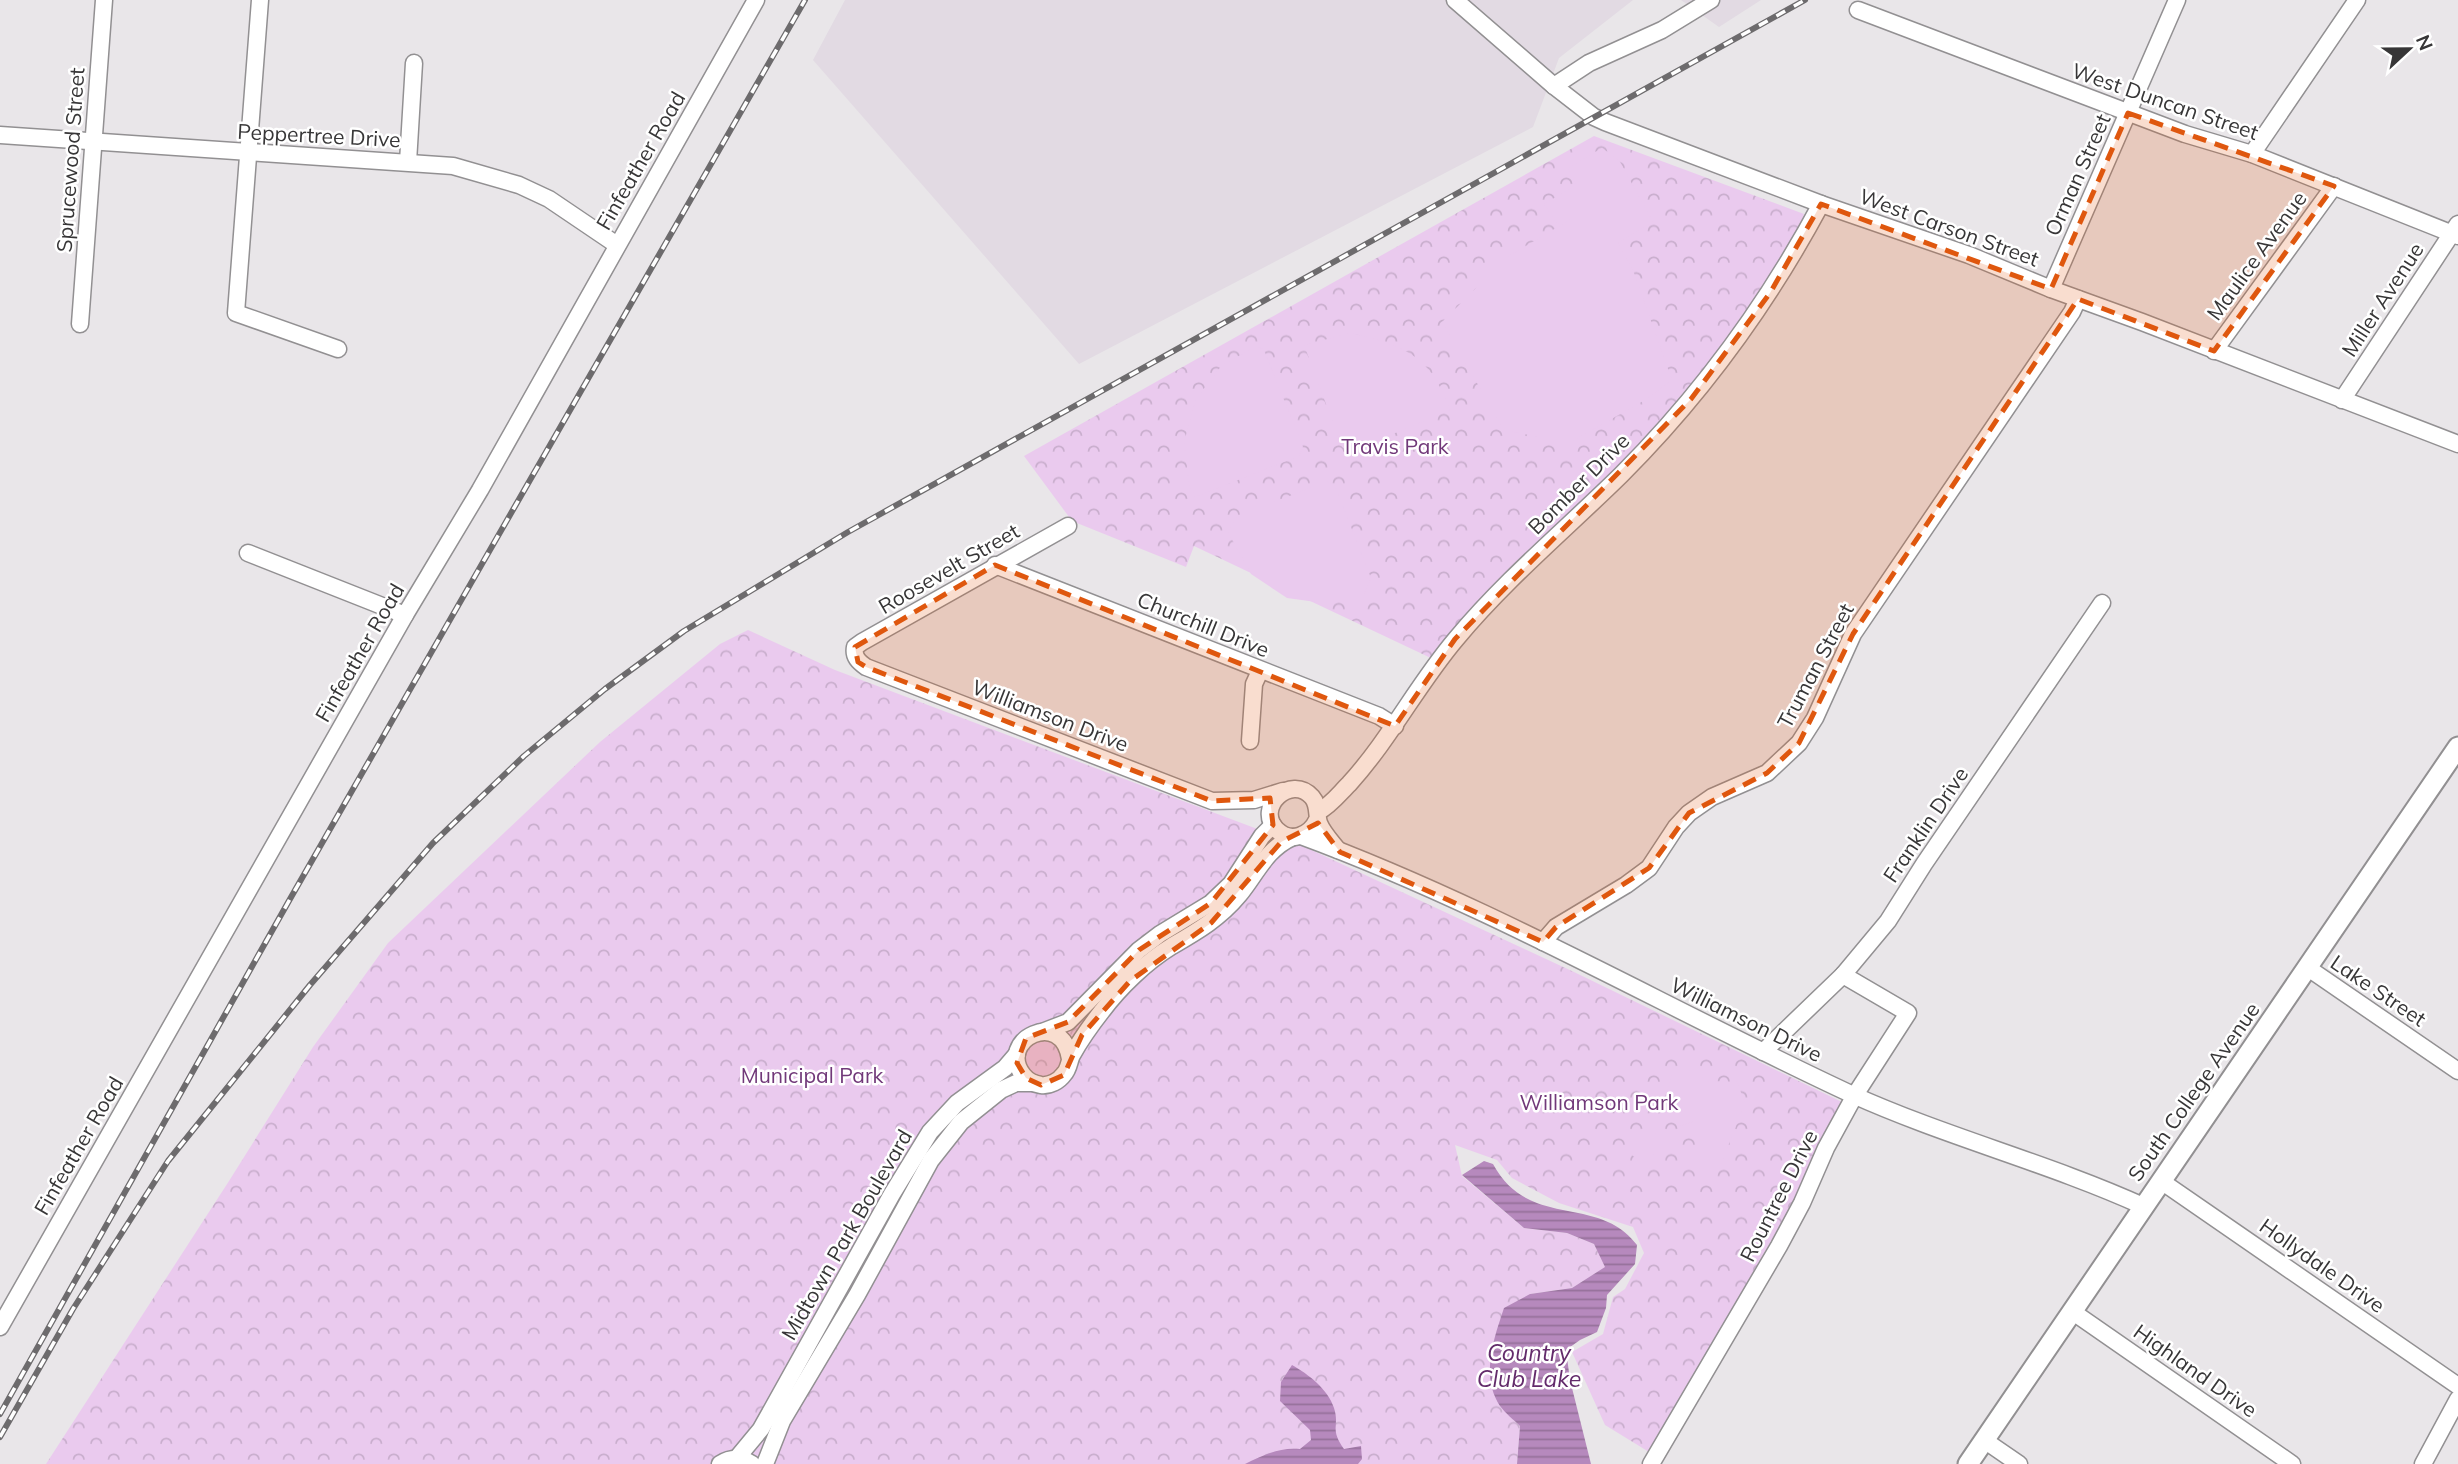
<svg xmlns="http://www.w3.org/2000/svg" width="2458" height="1464" font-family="Mulish,sans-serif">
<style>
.built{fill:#e2dae3}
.park{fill:url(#park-crowns)}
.garden{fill:#eacaee}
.water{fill:url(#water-rules)}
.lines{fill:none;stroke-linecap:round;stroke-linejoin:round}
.minor-casing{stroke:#929092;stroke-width:19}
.major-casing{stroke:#929092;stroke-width:23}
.minor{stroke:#fff;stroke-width:16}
.major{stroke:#fff;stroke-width:19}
.rail-casing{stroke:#6d6b6d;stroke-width:6}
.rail{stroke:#fff;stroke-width:3.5;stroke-dasharray:10;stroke-linecap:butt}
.marked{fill:#df570e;fill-opacity:0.2;stroke:#df570e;stroke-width:5;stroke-dasharray:14 9;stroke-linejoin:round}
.labels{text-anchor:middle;stroke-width:5;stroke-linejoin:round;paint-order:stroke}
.street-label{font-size:21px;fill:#373637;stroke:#fff}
.park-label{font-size:21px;fill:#713879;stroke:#fff}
.water-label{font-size:23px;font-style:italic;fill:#632b6b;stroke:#fff}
</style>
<defs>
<pattern id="park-crowns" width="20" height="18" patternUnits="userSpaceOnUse" patternTransform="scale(1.75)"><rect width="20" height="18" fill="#eacaee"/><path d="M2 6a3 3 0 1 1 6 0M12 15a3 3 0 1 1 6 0" fill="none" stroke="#c9aecd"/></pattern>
<pattern id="water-rules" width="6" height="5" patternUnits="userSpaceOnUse" patternTransform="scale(1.75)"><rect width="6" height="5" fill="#b689bd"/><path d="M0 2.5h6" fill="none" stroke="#95719a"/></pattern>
</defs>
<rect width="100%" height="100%" fill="#e9e6e9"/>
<g class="built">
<path d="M845 0H1633L1559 58 1533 127 1079 364 813 60Z"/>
<path d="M1681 0H1761L1719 27Z"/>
</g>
<g class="park">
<path d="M1594 136 1804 214C1773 294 1715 361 1659 424 1587 505 1509 581 1433 659L1194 546 1186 567 1072 521 1024 456Z"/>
<path d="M748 630 835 670 1305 847 1574 972 1842 1102 1797 1196 1649 1452 1605 1425 1572 1352 1603 1334 1613 1297 1625 1289 1644 1253 1633 1227 1559 1203 1512 1178 1497 1160 1455 1145 1462 1176 1524 1228 1567 1233 1594 1244 1606 1267 1572 1288 1530 1294 1500 1406 1520 1426 1517 1464H46L229 1181 313 1047 388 943 600 742 720 644Z"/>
</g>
<g class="garden">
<path d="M1602 148 1619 160 1653 222 1618 243 1633 270 1672 380 1645 400 1569 443 1504 430 1442 322 1507 257 1571 219 1557 224 1544 204 1576 185 1568 168Z"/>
<path d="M1351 333C1405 346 1430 355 1450 410L1350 452 1342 447 1304 345Z"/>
<path d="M1257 346 1264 350 1303 447 1299 456 1195 497 1189 484 1184 442 1196 399 1222 365Z"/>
<path d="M1327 481 1335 486 1371 578 1364 594 1316 602 1287 598 1251 574 1228 532 1237 517Z"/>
<path d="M1682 1067 1708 1081 1737 1082 1745 1103 1714 1182 1702 1184 1695 1171V1121L1680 1126 1662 1109 1672 1074Z"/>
<path d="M1651 1130 1664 1140 1645 1166 1632 1155Z"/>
</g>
<g class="water">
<path d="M1484 1161 1493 1164C1529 1231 1598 1193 1637 1245L1635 1264 1607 1295 1606 1308 1597 1332 1580 1340 1566 1350 1570 1380 1591 1464H1517L1520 1426C1514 1420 1505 1413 1500 1406 1480 1376 1494 1338 1504 1308L1530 1294 1572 1288 1605 1267 1594 1244 1567 1233 1524 1228 1462 1175Z"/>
<path d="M1292 1365C1308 1374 1328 1389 1334 1408 1340 1426 1329 1428 1344 1449L1361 1446 1362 1459 1358 1464H1245C1264 1455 1279 1447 1300 1449L1311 1440 1310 1430 1280 1401 1281 1382Z"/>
</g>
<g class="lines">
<g class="minor-casing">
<g id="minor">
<path d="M260 0 236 313 338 349"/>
<path d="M1455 0 1554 86 1594 117 1605 122 1821 204 1969 255 2051 289 2142 322 2458 444"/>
<path d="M1858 10 2185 134 2252 154 2458 236"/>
<path d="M1554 86 1589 63 1662 30 1711 0"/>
<path d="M0 135 453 166 519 185 549 199 617 245"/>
<path d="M2252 154 2357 0"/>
<path d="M408 162 414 63"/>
<path d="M2051 289 2177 0"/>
<path d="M80 324 104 0"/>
<path d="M2214 351 2334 186"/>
<path d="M2342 400 2458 224"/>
<path d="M1068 526 862 642 855 647C853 657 859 662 866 667L1212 801 1254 800 1283 791"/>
<path d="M248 553 405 615"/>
<path d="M995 565 1379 716 1395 726"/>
<path d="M1250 741 1254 684 1260 671"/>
<path d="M1318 812C1331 805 1339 794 1349 784 1390 739 1417 685 1456 639 1505 580 1566 529 1621 475 1701 395 1768 303 1821 204"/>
<path d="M1317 820C1310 835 1291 844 1277 830 1254 808 1291 773 1312 797 1319 805 1316 814 1319 823 1323 833 1331 841 1338 850"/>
<path d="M1301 836C1491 906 1668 1009 1851 1094 1946 1137 2048 1163 2143 1206"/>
<path d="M1543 942 1556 927 1626 885 1649 868 1676 827 1689 813 1712 797 1767 773 1799 743 1815 718 1853 634 2072 312 2078 299"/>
<path d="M2308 968 2458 1071"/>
<path d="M1042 1032 1068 1022 1139 950 1160 934 1211 903 1231 884 1262 836 1273 825"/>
<path d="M1763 1052 1843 975 1888 921 1924 864 2102 603"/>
<path d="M1070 1059C1062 1007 996 1040 1023 1075 1027 1080 1034 1084 1041 1085 1050 1086 1059 1081 1064 1074 1069 1069 1069 1061 1072 1055 1081 1039 1091 1025 1102 1011 1120 987 1146 962 1172 946 1198 931 1220 918 1239 895 1257 873 1266 849 1293 837"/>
<path d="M2161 1181 2458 1386"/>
<path d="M2073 1312 2292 1464"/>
<path d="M0 1327 405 615 480 490 756 0"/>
<path d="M1984 1440 2019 1464"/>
<path d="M737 1458 761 1429 892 1194 930 1132 957 1103 1005 1068 1017 1054"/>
<path d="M720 1464C731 1457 741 1457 752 1464"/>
<path d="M765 1464 782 1421 857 1295 931 1160 961 1122 1001 1090 1016 1083H1033"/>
<path d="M1651 1464 1779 1246 1802 1203 1826 1148 1855 1095 1908 1013 1843 975"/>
<path d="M2423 1464 2458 1399"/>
</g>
</g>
<g class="major-casing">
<path id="major" d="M1968 1464 2458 747"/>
</g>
<use href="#minor" class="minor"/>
<use href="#major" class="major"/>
<g class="rail-casing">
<g id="rail">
<path d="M0 1414 290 899 805 0"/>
<path d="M0 1437 73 1309 168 1161 310 985 433 843 524 756 605 689 684 631 848 532 1805 0"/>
</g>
</g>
<use href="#rail" class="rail"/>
</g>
<path class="marked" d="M2128 113 2334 186 2214 351 2078 299 1853 634 1799 743 1767 773 1689 813 1649 868 1556 927 1543 942 1340 852 1318 823 1281 842 1211 923 1130 981 1082 1035 1064 1075 1041 1085 1026 1078 1017 1063 1026 1038 1068 1022 1139 950 1211 903 1273 825 1270 798 1212 801 866 667 858 662 855 647 995 565 1395 726 1455 639 1691 399 1770 293 1821 204 2051 289Z"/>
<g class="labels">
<g class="street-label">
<text transform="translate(2165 102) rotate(19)" y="7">West Duncan Street</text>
<text transform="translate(319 136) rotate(3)" y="7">Peppertree Drive</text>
<text transform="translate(71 160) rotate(-86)" y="7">Sprucewood Street</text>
<text transform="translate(641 161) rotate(-60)" y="7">Finfeather Road</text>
<text transform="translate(2078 175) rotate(-66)" y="7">Orman Street</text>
<text transform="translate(1949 228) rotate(20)" y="7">West Carson Street</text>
<text transform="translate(2257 256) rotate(-54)" y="7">Maulice Avenue</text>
<text transform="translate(2383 300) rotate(-57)" y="7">Miller Avenue</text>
<text transform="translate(1579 484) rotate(-45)" y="7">Bomber Drive</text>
<text transform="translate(949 569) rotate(-30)" y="7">Roosevelt Street</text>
<text transform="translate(1203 625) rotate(22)" y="7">Churchill Drive</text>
<text transform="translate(360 653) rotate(-60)" y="7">Finfeather Road</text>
<text transform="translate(1816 666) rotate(-62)" y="7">Truman Street</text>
<text transform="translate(1050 716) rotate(21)" y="7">Williamson Drive</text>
<text transform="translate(1926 825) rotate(-56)" y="7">Franklin Drive</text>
<text transform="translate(2378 991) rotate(34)" y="7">Lake Street</text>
<text transform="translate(1746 1020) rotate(26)" y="7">Williamson Drive</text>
<text transform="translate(2194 1092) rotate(-55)" y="7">South College Avenue</text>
<text transform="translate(79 1146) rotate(-60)" y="7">Finfeather Road</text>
<text transform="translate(1779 1196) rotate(-63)" y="7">Rountree Drive</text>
<text transform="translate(847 1235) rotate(-60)" y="7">Midtown Park Boulevard</text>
<text transform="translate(2322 1266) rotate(35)" y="7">Hollydale Drive</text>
<text transform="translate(2195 1371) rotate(35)" y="7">Highland Drive</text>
</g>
<g class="park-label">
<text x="1395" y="454">Travis Park</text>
<text x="812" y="1083">Municipal Park</text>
<text x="1599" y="1110">Williamson Park</text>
</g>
<g class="water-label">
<text x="1529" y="1361">Country<tspan x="1529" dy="26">Club Lake</tspan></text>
</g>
</g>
<g transform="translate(2409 49) rotate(68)" stroke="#ffffff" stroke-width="5" paint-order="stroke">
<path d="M0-5L12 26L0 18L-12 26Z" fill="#373637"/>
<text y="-10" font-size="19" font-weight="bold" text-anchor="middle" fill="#373637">N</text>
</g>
</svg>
